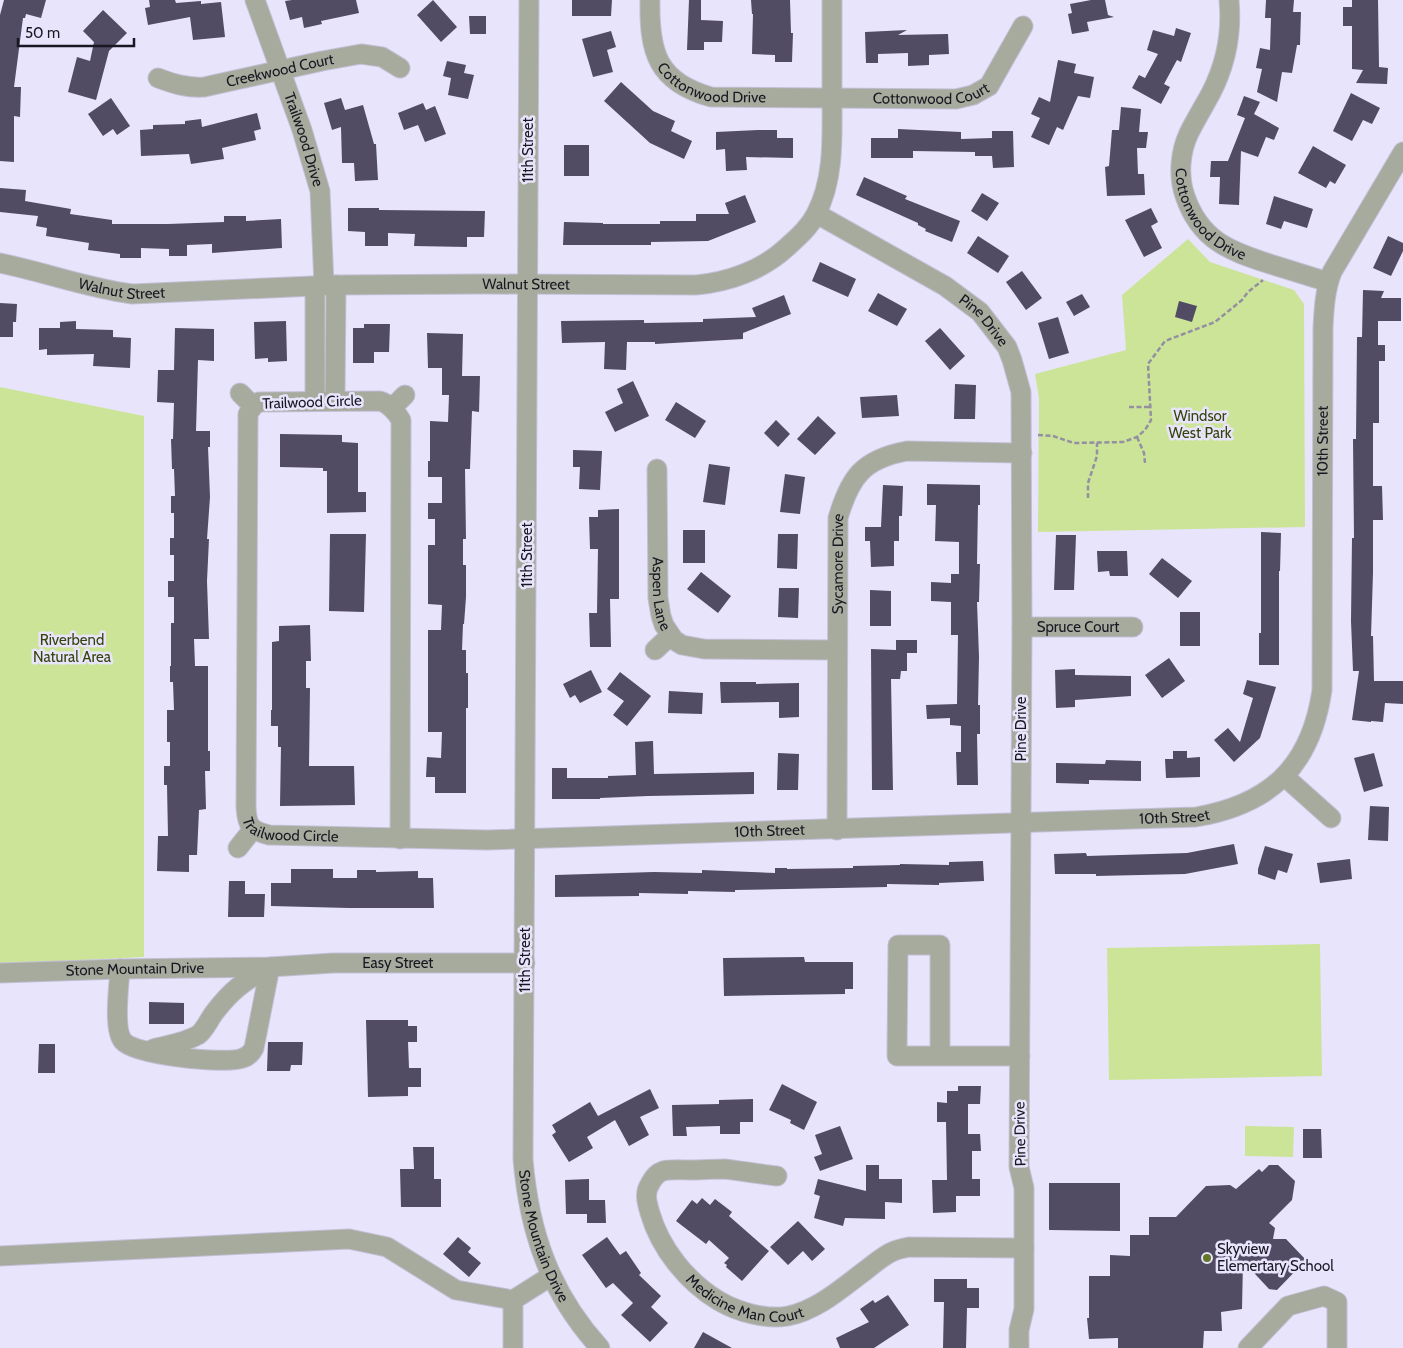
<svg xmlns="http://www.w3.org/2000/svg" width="1403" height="1348" font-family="Cabin,sans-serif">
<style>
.green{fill:#cce498}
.building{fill:#514b64}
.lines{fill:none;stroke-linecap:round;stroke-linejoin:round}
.minor-casing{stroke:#c3bfd5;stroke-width:21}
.path{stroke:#9390a2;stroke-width:2.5;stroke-dasharray:5 2.5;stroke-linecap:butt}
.minor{stroke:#a6ab9e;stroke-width:19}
.poi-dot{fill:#627727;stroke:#e8e4fc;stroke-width:2}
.labels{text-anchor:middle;stroke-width:5;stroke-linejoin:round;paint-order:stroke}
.street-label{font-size:15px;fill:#191722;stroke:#e8e4fc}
.park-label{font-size:15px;fill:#35430a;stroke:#e8e4fc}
.poi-label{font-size:15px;fill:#191722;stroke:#e8e4fc;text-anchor:start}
</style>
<rect width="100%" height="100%" fill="#e8e4fc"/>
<g class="green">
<path d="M1188 239 1210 262 1294 290 1304 304 1305 527 1038 532 1039 398 1035 374 1126 350 1122 295Z"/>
<path d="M0 387 144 416V957L0 964Z"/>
<path d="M1320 944 1322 1076 1109 1080 1107 948Z"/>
<path d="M1245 1126 1294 1127 1293 1157 1245 1156Z"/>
</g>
<g class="building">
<path d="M4 0H46L41 18 26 14 25 18H23L14 87H21L20 117 14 116V162L0 161V15Z"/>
<path d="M149 0H175L176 3 201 1V4L221 2 225 37 193 40 190 17 148 25 145 8 150 7Z"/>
<path d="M292 0H356L359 13 321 21 322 24 304 28 302 17 290 20 285 1Z"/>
<path d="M433 0 457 27 441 42 417 15Z"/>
<path d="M572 0H612L611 16H572Z"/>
<path d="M689 0H701V20L723 21 722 42H704V50H687Z"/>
<path d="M751 0H790L791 33H793L792 62H775V55L752 54 753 14H752Z"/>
<path d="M1091 0H1105L1108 15 1114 17 1087 22 1089 31 1072 34 1068 14 1072 13 1070 4Z"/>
<path d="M1266 0H1294L1293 12H1301L1300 45H1297L1292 73 1282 72 1277 102 1257 92 1262 69 1256 68 1260 48 1270 50 1271 18H1265Z"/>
<path d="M1352 0H1378L1379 67 1388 68 1387 84 1356 83 1363 70 1352 69V26H1343V7H1352Z"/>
<path d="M103 10 127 33 109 51 96 100 68 92 77 57 90 61 94 42 83 31Z"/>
<path d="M469 16H486V34H470Z"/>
<path d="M1176 28 1191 33 1181 62 1177 60 1164 84 1170 87 1161 104 1132 88 1139 75 1145 78 1158 54 1147 50 1153 30 1174 36Z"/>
<path d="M907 30 898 35 948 34 949 54 929 55V65L908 66V53L878 54V63H866L865 32Z"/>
<path d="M611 31 616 47 607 50 613 72 593 77 582 39Z"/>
<path d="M1058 60 1076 64 1074 73 1094 77 1090 98 1078 96 1063 130 1057 127 1049 145 1031 137 1040 118 1031 114 1039 97 1050 102Z"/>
<path d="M447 61 466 65 464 73 474 75 468 99 448 95 451 78 443 76Z"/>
<path d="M621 82 653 111 675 121 671 131 692 141 684 159 650 143 604 101Z"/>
<path d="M1351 93 1380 108 1372 124 1363 120 1352 141 1333 131Z"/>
<path d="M1244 96 1260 102 1254 114 1279 128 1274 140 1266 137 1258 157 1241 151 1239 205 1219 204 1220 177H1210L1211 161H1228L1245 118 1237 115Z"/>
<path d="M111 98 130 126 117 135 113 129 103 136 88 114Z"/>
<path d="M341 98 345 110 363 105 374 144H376L378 180 355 181 354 163H342L341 127 332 130 324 103Z"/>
<path d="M423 103 426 110 435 106 446 134 425 142 418 125 404 130 398 113Z"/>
<path d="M1121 107 1141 109 1139 132H1148L1146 148H1137L1138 174H1144L1145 195 1107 196 1105 167 1109 166 1112 130H1119Z"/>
<path d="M257 113 261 129 254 131 256 140 222 148 224 159 191 164 189 154 141 156 140 130 153 129V125L185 124V121L201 119 202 127Z"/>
<path d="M898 129 961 132V139L992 138V131H1013L1014 167 993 168 992 156H975V152L913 151V158H871V138H898Z"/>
<path d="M758 130H777V138H793V158L746 157 747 170 726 171 725 149 716 150V132Z"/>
<rect x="564" y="145" width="25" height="31"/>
<path d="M1313 146 1346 165 1335 184 1330 181 1326 188 1298 173Z"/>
<path d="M864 177 907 196 905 199 960 221 952 242 925 231 926 229 918 225V223L856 195Z"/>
<path d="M0 188 26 190 25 201 71 209 70 214 112 220V224H168L224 222V216H246V221L281 219 282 248 212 253V244L187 245V256H169V249L141 248V258H120V254L88 250 89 243 46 236 47 228 36 226 38 216 0 212Z"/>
<path d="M982 193 999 203 987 221 971 211Z"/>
<path d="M745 195 756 222 708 241 651 242V245H563L564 222 603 223V224H660V221H696V214H729L725 203Z"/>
<path d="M1274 196 1313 209 1307 228 1284 221 1281 229 1266 224Z"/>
<path d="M348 208H379V210L485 211 484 237H467V247L414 246 415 234 388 233V246H365V232L348 231Z"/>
<path d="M1151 208 1158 222 1151 226 1162 248 1144 257 1125 220Z"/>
<path d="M978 236 1009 256 998 273 967 253Z"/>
<path d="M1388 236 1403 243V251L1391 276 1373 268Z"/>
<path d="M820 262 856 279 848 297 812 281Z"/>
<path d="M1022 271 1042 298 1026 310 1006 282Z"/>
<path d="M1363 290 1384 291 1381 298H1401V321H1378V345H1385V361H1379V423H1373V486H1382L1383 520H1373V573L1371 636H1373L1374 681H1403V704L1385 703 1383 722 1371 721V722L1352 720 1359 671H1353L1351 621 1352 538H1354L1353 439H1356L1357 337H1362Z"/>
<path d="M878 293 907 309 897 326 868 311Z"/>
<path d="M1082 294 1090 307 1074 316 1066 302Z"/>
<path d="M784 295 791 314 743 333V339L655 344V342H627L626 370 604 369 605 342 562 343 561 321 644 320V323L703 322V319L756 317 752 308Z"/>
<path d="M1179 301 1197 306 1192 322 1175 317Z"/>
<path d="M0 303 17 304 16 322H13V337H0Z"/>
<path d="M1058 317 1069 353 1049 359 1038 323Z"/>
<path d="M76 321V329L113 330V337L131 338 130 368 93 366 94 354 47 355V349L39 350V328H60V322Z"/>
<path d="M286 321 287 361 268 362V358L255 359 254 322Z"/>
<path d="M364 324H390L389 352H374V363H353V328H364Z"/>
<path d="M175 328 214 329V361L198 360 196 431H210V447H208L210 497 207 539H209L207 581 209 639H194L195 666H208V751H210V771H205L206 809 199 810 197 855H189V872L157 871 158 836H168L167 785H164V766H170V742H167V710H174L173 682H170V666H171V623H174V597H168V581H174V555H170V538H174V513H171V496H175L174 469H172L171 439H173L174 403 157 402 158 370H174Z"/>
<path d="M940 328 965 356 950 370 925 341Z"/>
<path d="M427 333 463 334 462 376H480L479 412 472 411 470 469H465L466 539H463V565H466V597L464 624H463L462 650H466V673H468V708H466V793H435V777H426L427 757 441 758 442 732H428V630H441L442 605 428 604V545H435V519H428V503H442V477H428V461H430V421L448 422 449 395H442V368H428Z"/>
<path d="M633 381 649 416 615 432 605 412 623 403 617 389Z"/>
<path d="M955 384 976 385 975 419H954Z"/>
<path d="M897 395 899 416 862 418 860 397Z"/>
<path d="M676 402 706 421 695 438 665 420Z"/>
<path d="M818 416 836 433 815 455 797 439Z"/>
<path d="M776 420 790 434 778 447 764 433Z"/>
<path d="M280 434 342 435V442L358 443V492H366V512L327 513V471H323V468L280 467Z"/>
<path d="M573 450 602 451 600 490 579 489 580 467H573Z"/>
<path d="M709 464 730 467 725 505 703 502Z"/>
<path d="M785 474 805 477 800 514 780 512Z"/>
<path d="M927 484 980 485V505H978L977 564H980L979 602H977L979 657 978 705H980V734H977L978 785H957L956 752H961V726L950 725V718L927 719 926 705 957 704 958 635H951V602L931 601V582L951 583V574H959V542L935 541 936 505H927Z"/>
<path d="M883 485 903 486 902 516H899V541H894V566L871 567 870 541H865V527H881Z"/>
<path d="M619 509V599H610L611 647H590L589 613H597L598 549H590L589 517H598V510Z"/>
<rect x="683" y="530" width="22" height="33"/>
<path d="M1261 532 1281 533 1280 571H1279V665H1259V633H1261Z"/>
<path d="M330 534H366L364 612 329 611Z"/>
<path d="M778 534H798L797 569 777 568Z"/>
<path d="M1056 535H1076L1074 590H1054Z"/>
<path d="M1097 551H1127L1128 576H1110L1109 571 1098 572Z"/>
<path d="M1162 558 1192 581 1178 598 1149 574Z"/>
<path d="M701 572 731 596 718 613 687 589Z"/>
<path d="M779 588H799L798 618 778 617Z"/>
<path d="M870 590 891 591V626H870Z"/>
<rect x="1180" y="612" width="20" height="34"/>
<path d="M310 625 311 661H306V688H310L309 766H354L355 805 280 806 281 747H278V726H271V710H272V642L279 641V626Z"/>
<path d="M896 640H917V653H907V671H901L900 679H891L893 790H872L871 649 896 650Z"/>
<path d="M1169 658 1185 681 1162 698 1145 675Z"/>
<path d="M1075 669V675L1131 676V696L1075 700V707L1056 708 1055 670Z"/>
<path d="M591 670 602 692 580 703 575 695 570 698 563 684Z"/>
<path d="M620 672 651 696 627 726 613 715 624 701 607 689Z"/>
<path d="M1247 680 1276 687 1260 738 1234 762 1214 740 1228 728 1240 742 1253 698 1243 694Z"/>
<path d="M720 682H756V684L799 683V717L779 718V702L721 703Z"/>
<path d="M669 691 703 693 702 714 668 713Z"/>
<path d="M653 741 654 774 754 772V794L648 796 600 798V799H552V768H567V778H608V776L636 775 635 742Z"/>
<path d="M1173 751H1187V758L1200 757V777L1166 778 1165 759H1173Z"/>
<path d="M778 753 799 754 798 790H777Z"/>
<path d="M1374 753 1383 786 1364 792 1354 758Z"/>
<path d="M1106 760 1141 761V781L1089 780V784L1056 783V763L1105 764Z"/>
<path d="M1370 806 1389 807 1388 841 1368 840Z"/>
<path d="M1234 844 1238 864 1185 874 1096 876V874H1055L1054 854 1086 853 1087 856 1187 853Z"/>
<path d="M1265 846 1293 854 1287 873 1278 870 1275 880 1258 874V869Z"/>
<path d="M1350 859 1352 879 1320 883 1317 863Z"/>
<path d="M983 861 984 881 939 883V885L887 884V887L735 890V892L688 891V894L639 893V896L555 897V875L654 872 702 873V870L775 873V868H787V869L853 868V866L900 865V864L949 865V862Z"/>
<path d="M291 869H333V878H357V870H376V872L418 871V878H433L434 908H349L271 906V883H291Z"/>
<path d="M229 881H245V894H265L264 917H228Z"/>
<path d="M804 957 805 962H853V989H845V994L724 996 723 958Z"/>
<path d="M149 1002 184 1003V1024H149Z"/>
<path d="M366 1020H408V1026H417V1042H408L409 1068H421V1087H408V1096L368 1097Z"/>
<path d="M268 1042H303L302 1065H291L290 1071H267Z"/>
<path d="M39 1044H55V1073H38Z"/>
<path d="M782 1084 817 1102 804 1130 790 1123 791 1120 769 1110Z"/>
<path d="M958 1086H981L980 1104H968V1134H980L981 1151H972V1179H980V1196H956V1212L933 1213 932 1180H947L946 1122H937V1102L947 1103V1091H958Z"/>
<path d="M650 1089 659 1108 640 1117 649 1135 629 1146 615 1120 587 1137 593 1148 569 1162 552 1135 556 1132 552 1125 590 1102 598 1116Z"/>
<path d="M753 1099V1122H740V1134H720V1126L686 1127 687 1136H673L672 1105 719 1104V1100Z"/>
<path d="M840 1126 853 1159 820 1171 814 1157 822 1154 815 1135Z"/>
<path d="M1303 1129H1321L1322 1158H1303Z"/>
<path d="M413 1147H434V1179H441V1207H401L400 1169H414Z"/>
<path d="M866 1165H879V1179H902V1203L885 1202V1219L845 1218 843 1226 814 1218 820 1196 814 1194 818 1179 866 1191Z"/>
<path d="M1269 1165H1278L1295 1181 1292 1200 1269 1223 1275 1228 1273 1239H1286L1306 1260 1277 1290 1269 1289 1243 1261 1242 1309 1221 1312 1222 1331H1204L1203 1348H1118V1338L1089 1339 1087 1318H1089V1276H1110V1255L1130 1256V1235H1149V1217H1176L1206 1186 1230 1185 1236 1189 1259 1169 1262 1172Z"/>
<path d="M589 1179V1200H605L606 1223H587V1214H566L565 1180Z"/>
<path d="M1049 1183H1120V1231L1049 1230Z"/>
<path d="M702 1198 710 1205 715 1199 732 1212 729 1216 769 1251 742 1281 726 1267 727 1265 724 1263 729 1258 709 1240 706 1244 676 1221 692 1200 697 1204Z"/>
<path d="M798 1221 825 1249 812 1261 803 1251 788 1265 770 1247Z"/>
<path d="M458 1237 471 1248 468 1252 481 1263 469 1277 443 1254Z"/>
<path d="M607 1237 620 1255 626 1251 641 1273 639 1275 661 1296 651 1307 668 1323 650 1342 621 1315 633 1303 613 1283 606 1288 582 1255Z"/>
<path d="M934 1279H967V1288H979V1308H967L966 1348H943L944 1302H934Z"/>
<path d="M888 1295 909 1325 874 1348H840L836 1338 869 1322 860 1309 873 1300 875 1303Z"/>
<path d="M703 1332 732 1348H694Z"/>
</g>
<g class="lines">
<g class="minor-casing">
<g id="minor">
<path id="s1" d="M255 0 302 130 320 191 324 285"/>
<path id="s2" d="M529 0 523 1159C529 1232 550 1293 600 1348"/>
<path id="s3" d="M650 0C649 52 657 82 711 97L956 99 973 95 989 86 1023 26"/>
<path id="s4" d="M1229 0C1232 32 1226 64 1211 93 1204 106 1196 119 1189 133 1180 152 1178 176 1185 196 1200 240 1229 251 1270 264 1289 270 1309 276 1328 282"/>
<path id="s5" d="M158 78C174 84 187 88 204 87L322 61 361 54 382 57 400 68"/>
<path id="s6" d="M817 214 945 286 980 312 1007 347 1012 360 1021 392 1022 627 1019 1167 1024 1188V1309L1019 1330V1348"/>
<path id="s7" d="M0 263C44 272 87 288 132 294L336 285 483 284 696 285C729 282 762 270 786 248 797 238 809 228 816 214 835 178 832 134 832 95 832 63 832 32 832 0"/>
<path d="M240 393 253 406"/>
<path d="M315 400V286"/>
<path d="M335 401 336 285"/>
<path d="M392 408 405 395"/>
<path id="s8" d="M657 469 658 598 661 616 664 625 674 640 682 645 704 649 837 650"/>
<path id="s9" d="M1022 627H1133"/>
<path d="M655 650 670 636"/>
<path d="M1284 776 1331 818"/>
<path id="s10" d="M837 830 838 518C850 477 863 459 907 451L1022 453"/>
<path id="s11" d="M400 839 401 420C396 412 390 404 380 401L259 402 253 406 248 414 246 807C247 826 250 830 269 835L487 840 1196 817C1271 804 1311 766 1322 690L1323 328C1324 308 1325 290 1332 272L1403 152"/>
<path d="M238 848 253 829"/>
<path d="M120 969C119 986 113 1029 123 1041 134 1055 226 1065 243 1058 249 1056 252 1052 254 1048L270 967"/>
<path id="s12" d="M0 973 120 969 270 967 333 963H525"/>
<path d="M153 1049C167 1045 184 1043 198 1035 204 1031 209 1020 214 1013 230 992 243 981 267 969"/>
<path d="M940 1056V945H898L897 1056H1020"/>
<path id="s13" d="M777 1176C759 1174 742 1171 724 1169 713 1169 701 1170 690 1170 681 1170 671 1169 663 1171 657 1173 653 1178 650 1184 644 1193 647 1203 650 1213 660 1248 687 1282 719 1301 738 1312 766 1320 788 1316 818 1310 843 1287 866 1270 875 1263 884 1255 894 1251 899 1249 904 1248 909 1247L1024 1248"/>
<path d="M0 1256 349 1239 387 1247 456 1290 513 1300"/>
<path d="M513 1348V1300L551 1276"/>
<path d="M1248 1348 1288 1306 1324 1296 1337 1302V1348"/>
</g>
</g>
<g class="path">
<path d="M1129 407H1150"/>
<path d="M1038 435 1053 436 1074 443 1123 442 1137 437 1145 430 1151 420 1148 364 1165 341 1215 322 1242 300 1248 292 1263 280"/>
<path d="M1137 437 1144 453 1145 463"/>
<path d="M1088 498V483L1097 456V443"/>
</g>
<use href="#minor" class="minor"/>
</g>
<circle class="poi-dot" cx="1207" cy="1258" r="5"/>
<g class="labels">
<g class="street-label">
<text dy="5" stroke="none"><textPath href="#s5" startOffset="125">Creekwood Court</textPath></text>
<text dy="5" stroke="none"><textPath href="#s3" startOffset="124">Cottonwood Drive</textPath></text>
<text dy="5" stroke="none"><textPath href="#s3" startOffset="348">Cottonwood Court</textPath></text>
<text dy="5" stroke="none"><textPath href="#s1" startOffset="148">Trailwood Drive</textPath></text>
<text transform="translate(528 150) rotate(-90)" y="5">11th Street</text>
<text dy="5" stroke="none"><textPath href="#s4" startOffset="236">Cottonwood Drive</textPath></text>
<text dy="5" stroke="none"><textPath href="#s7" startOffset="530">Walnut Street</textPath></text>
<text dy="5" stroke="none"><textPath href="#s7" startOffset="125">Walnut Street</textPath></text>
<text dy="5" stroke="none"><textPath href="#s6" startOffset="199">Pine Drive</textPath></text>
<text transform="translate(312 402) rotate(-2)" y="5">Trailwood Circle</text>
<text dy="5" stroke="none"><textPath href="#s11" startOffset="2390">10th Street</textPath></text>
<text transform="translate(527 555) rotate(-90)" y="5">11th Street</text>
<text dy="5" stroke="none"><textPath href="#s10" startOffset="266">Sycamore Drive</textPath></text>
<text dy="5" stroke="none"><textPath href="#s8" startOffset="125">Aspen Lane</textPath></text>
<text dy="5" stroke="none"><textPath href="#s9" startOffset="56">Spruce Court</textPath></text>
<text transform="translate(1021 729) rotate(-90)" y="5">Pine Drive</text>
<text dy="5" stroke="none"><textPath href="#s11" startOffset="1925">10th Street</textPath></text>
<text dy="5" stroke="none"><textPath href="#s11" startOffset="1039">Trailwood Circle</textPath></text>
<text dy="5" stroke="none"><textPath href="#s11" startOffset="1520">10th Street</textPath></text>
<text transform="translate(525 960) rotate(-90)" y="5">11th Street</text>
<text dy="5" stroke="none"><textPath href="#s12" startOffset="398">Easy Street</textPath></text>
<text dy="5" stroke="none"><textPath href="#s12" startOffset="135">Stone Mountain Drive</textPath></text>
<text transform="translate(1020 1134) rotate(-91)" y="5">Pine Drive</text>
<text dy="5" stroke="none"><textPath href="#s2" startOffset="1239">Stone Mountain Drive</textPath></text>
<text dy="5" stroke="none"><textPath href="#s13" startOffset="302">Medicine Man Court</textPath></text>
</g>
<g class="park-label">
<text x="1200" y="421">Windsor<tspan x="1200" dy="17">West Park</tspan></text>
<text x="72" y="645">Riverbend<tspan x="72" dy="17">Natural Area</tspan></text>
</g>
<g class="poi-label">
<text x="1217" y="1254">Skyview<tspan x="1217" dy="17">Elemertary School</tspan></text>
</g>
</g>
<path d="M18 38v8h116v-8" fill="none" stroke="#191722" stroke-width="2.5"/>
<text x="25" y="38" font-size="15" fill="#191722" stroke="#e8e4fc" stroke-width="4" paint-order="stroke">50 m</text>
</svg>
